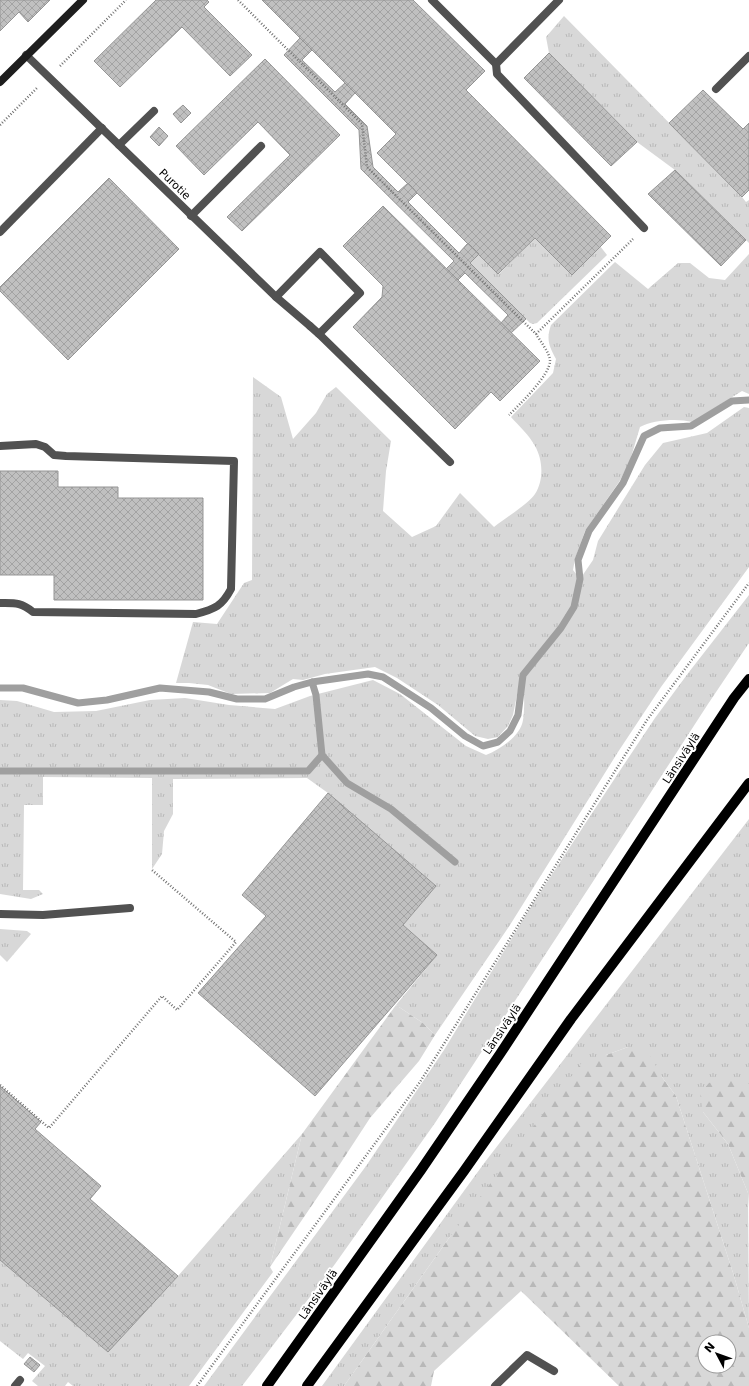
<svg xmlns="http://www.w3.org/2000/svg" width="749" height="1386" font-family="'DejaVu Sans',sans-serif">
<style>
.grass{fill:url(#grass-tufts)}
.forest{fill:url(#forest-firs);fill-rule:evenodd}
.lines{fill:none;stroke-linecap:round;stroke-linejoin:round}
.stream{stroke:#9f9f9f;stroke-width:7}
.building{fill:url(#building-cross-hatch);stroke:#959595}
.path{stroke:#737373;stroke-width:2.5;stroke-dasharray:1 2;stroke-linecap:butt}
.lane{stroke:#515151;stroke-width:8}
.street{stroke:#515151;stroke-width:8}
.secondary{stroke:#1e1e1e;stroke-width:8}
.primary{stroke:#000;stroke-width:10}
.labels{text-anchor:middle;stroke-width:4;stroke-linejoin:round;paint-order:stroke}
.street-label{font-size:11px;fill:#000;stroke:#fff}
</style>
<defs>
<pattern id="grass-tufts" width="24" height="20" patternUnits="userSpaceOnUse"><rect width="24" height="20" fill="#d8d8d8"/><path d="M3 7l-1-3M5 7V3M7 7l1-3M15 17l-1-3M17 17v-4M19 17l1-3" fill="none" stroke="#b8b8b8"/></pattern>
<pattern id="forest-firs" width="22" height="20" patternUnits="userSpaceOnUse"><rect width="22" height="20" fill="#d8d8d8"/><path d="M5 1l3.5 6h-7zM16 11l3.5 6h-7z" fill="#b8b8b8"/></pattern>
<pattern id="building-cross-hatch" width="8" height="8" patternUnits="userSpaceOnUse"><rect width="8" height="8" fill="#c0c0c0"/><path d="M0 0l8 8M0 8l8-8" fill="none" stroke="#a3a3a3"/></pattern>
</defs>
<rect width="100%" height="100%" fill="#fff"/>
<g class="grass">
<path d="M564 16 742 197 746 202 749 200V243L675 170 637 142 549 53 546 37Z"/>
<path d="M535 238 572 275 600 246 607 255 537 323 533 324 530 323 470 263 479 254 499 274Z"/>
<path d="M749 254V394L742 391 692 422C678 418 652 420 640 427L629 464 619 482 585 531 575 559 573 570 580 579 593 560 598 541 645 465 663 443 707 433 744 407 749 408V567L661 687 618 752 510 925 435 1035 423 1023 396 1005 437 955 403 925 436 886 328 793 307 778 173 779V814L164 831 162 854 152 869V778L43 777V805H24L23 890H39L43 894 31 899 0 894V700L17 701 54 712 96 711 150 700 185 698 229 705 275 709 310 696 373 680 400 694 466 746 486 755C500 749 521 736 523 720 525 709 524 687 523 676L518 690 513 715 508 726 498 737 488 739 475 736 438 705 397 678 375 667 325 674 303 680 293 679 270 693 231 694 208 685 189 683H176L193 622 217 624 244 583 252 580 253 377 281 397 293 439 316 413 327 394 336 387 391 441 386 471 383 511 412 537 436 526 460 493 494 527C505 518 527 505 535 494 544 480 543 460 535 446 529 435 519 426 511 417L553 373 556 359C549 346 546 339 551 325L615 262 648 289 678 263H690L709 278 725 280Z"/>
<path d="M749 595V643L708 704 594 880 435 1123 335 1264 242 1386H204L366 1166 444 1050 532 905 619 772 655 718 689 672Z"/>
<path d="M749 819V1084L703 1112 728 1144 748 1193 749 1328 734 1276 676 1096 662 1077 628 1047 606 1055 449 1238 344 1386H322L485 1162Z"/>
<path d="M0 929 27 931 31 934 7 962 0 955Z"/>
<path d="M302 1134 270 1267 273 1272 189 1386H73L68 1382 65 1386H38L32 1381 45 1366 28 1353 23 1359 0 1341V1260L108 1352 178 1276Z"/>
</g>
<g class="forest">
<path d="M396 1005 423 1023 435 1035 419 1061 370 1118 340 1164 270 1267 302 1134Z"/>
<path d="M628 1047 647 1050 662 1077 676 1096 734 1276 749 1328V1386H619L521 1291 434 1371 431 1386H344L449 1238 583 1061 606 1055ZM705 1342H729V1366H705Z"/>
<path d="M727 1076 749 1084V1207L748 1193 728 1144 703 1112 700 1093 709 1083Z"/>
</g>
<g class="lines">
<g class="stream">
<path d="M312 682 316 695 322 755 347 783 391 809 455 862"/>
<path d="M0 688H23L78 703 107 700 160 688 209 692 237 699H265L294 687 312 682 368 674 383 677 431 708 465 736 483 746 498 742 510 731 518 715 523 675 561 628 574 607 580 579 578 560 589 531 623 483 644 436 660 428 691 426 732 401 749 400"/>
<path d="M0 771H308L322 755"/>
</g>
</g>
<g class="building">
<path d="M0 0H50L28 22 19 12 0 31Z"/>
<path d="M156 0H207L209 2 204 7 252 55 230 76 182 27 120 87 94 61Z"/>
<path d="M262 0H413L485 71 466 90 611 236 572 275 535 238 498 274 377 153 396 134Z"/>
<path d="M300 38 312 50 302 60 335 92 345 83 355 93 345 104 367 126 373 167 398 192 408 183 413 188 417 193 408 202 459 253 468 243 479 254 470 263 526 319 511 333 501 323 508 315 465 273 458 280 452 275 446 269 454 261 361 169 359 130 284 55Z"/>
<path d="M549 53 637 142 611 166 524 78Z"/>
<path d="M265 59 340 135 242 231 227 217 290 155 258 122 204 175 176 146Z"/>
<path d="M703 90 743 129 749 123V190L742 197 669 123Z"/>
<path d="M183 105 191 113 181 123 173 114Z"/>
<path d="M159 127 168 136 159 146 150 137Z"/>
<path d="M675 170 746 240 721 266 648 194Z"/>
<path d="M109 178 179 249 68 360 0 291V287Z"/>
<path d="M383 206 540 361 500 401 491 392 455 429 353 327 382 297 383 286 343 246Z"/>
<path d="M0 471H58V487H118V498H203V600H54V575H0Z"/>
<path d="M328 793 436 886 403 925 437 955 315 1096 198 993 266 916 242 895Z"/>
<path d="M0 1086 41 1122 35 1129 101 1186 90 1199 178 1276 108 1352 0 1260Z"/>
<path d="M30 1357 40 1365 34 1372 24 1364Z"/>
</g>
<g class="lines">
<g class="path">
<path d="M238 0 362 124 367 167 536 334C540 341 550 353 550 361 550 375 519 405 509 415"/>
<path d="M60 66 126 0"/>
<path d="M0 125 38 87"/>
<path d="M536 334 633 239"/>
<path d="M0 1085 49 1128 162 996 177 1010 236 942 152 870"/>
<path d="M197 1386 420 1082 647 720 749 583"/>
</g>
<g class="lane">
<path d="M432 0 496 64 559 0"/>
<path d="M496 64 497 74 644 228"/>
<path d="M716 89 749 56"/>
<path d="M119 145 154 111"/>
<path d="M191 216 261 146"/>
<path d="M0 232 102 128"/>
<path d="M276 297 320 252 360 293 319 334"/>
<path d="M310 326 319 334 450 462"/>
<path d="M0 446 36 444 45 447 54 455 66 456 234 461 231 589C222 606 215 609 196 614L33 612C21 602 15 603 0 603"/>
<path d="M0 914 43 915 130 908"/>
<path d="M15 1386 20 1380"/>
<path d="M495 1386 527 1355 554 1371"/>
</g>
<path class="street" d="M26 55 276 297 310 326"/>
<path class="secondary" d="M0 82 83 0"/>
<g class="primary">
<path d="M267 1386 421 1170 500 1054 734 698 749 679"/>
<path d="M307 1386 464 1171 571 1019 749 783"/>
</g>
</g>
<g class="labels">
<g class="street-label">
<text transform="translate(175 184) rotate(44)" y="4">Purotie</text>
<text transform="translate(681 758) rotate(-57)" y="4">Länsiväylä</text>
<text transform="translate(502 1029) rotate(-56)" y="4">Länsiväylä</text>
<text transform="translate(318 1294) rotate(-55)" y="4">Länsiväylä</text>
</g>
</g>
<g transform="translate(717 1354) rotate(311)"><circle r="19" fill="#ffffff" stroke="#999999"/>
<path d="M0-3L7 15L0 10L-7 15Z" fill="#000000"/>
<text y="-6" font-size="11" font-weight="bold" text-anchor="middle" fill="#000000">N</text>
</g>
</svg>
